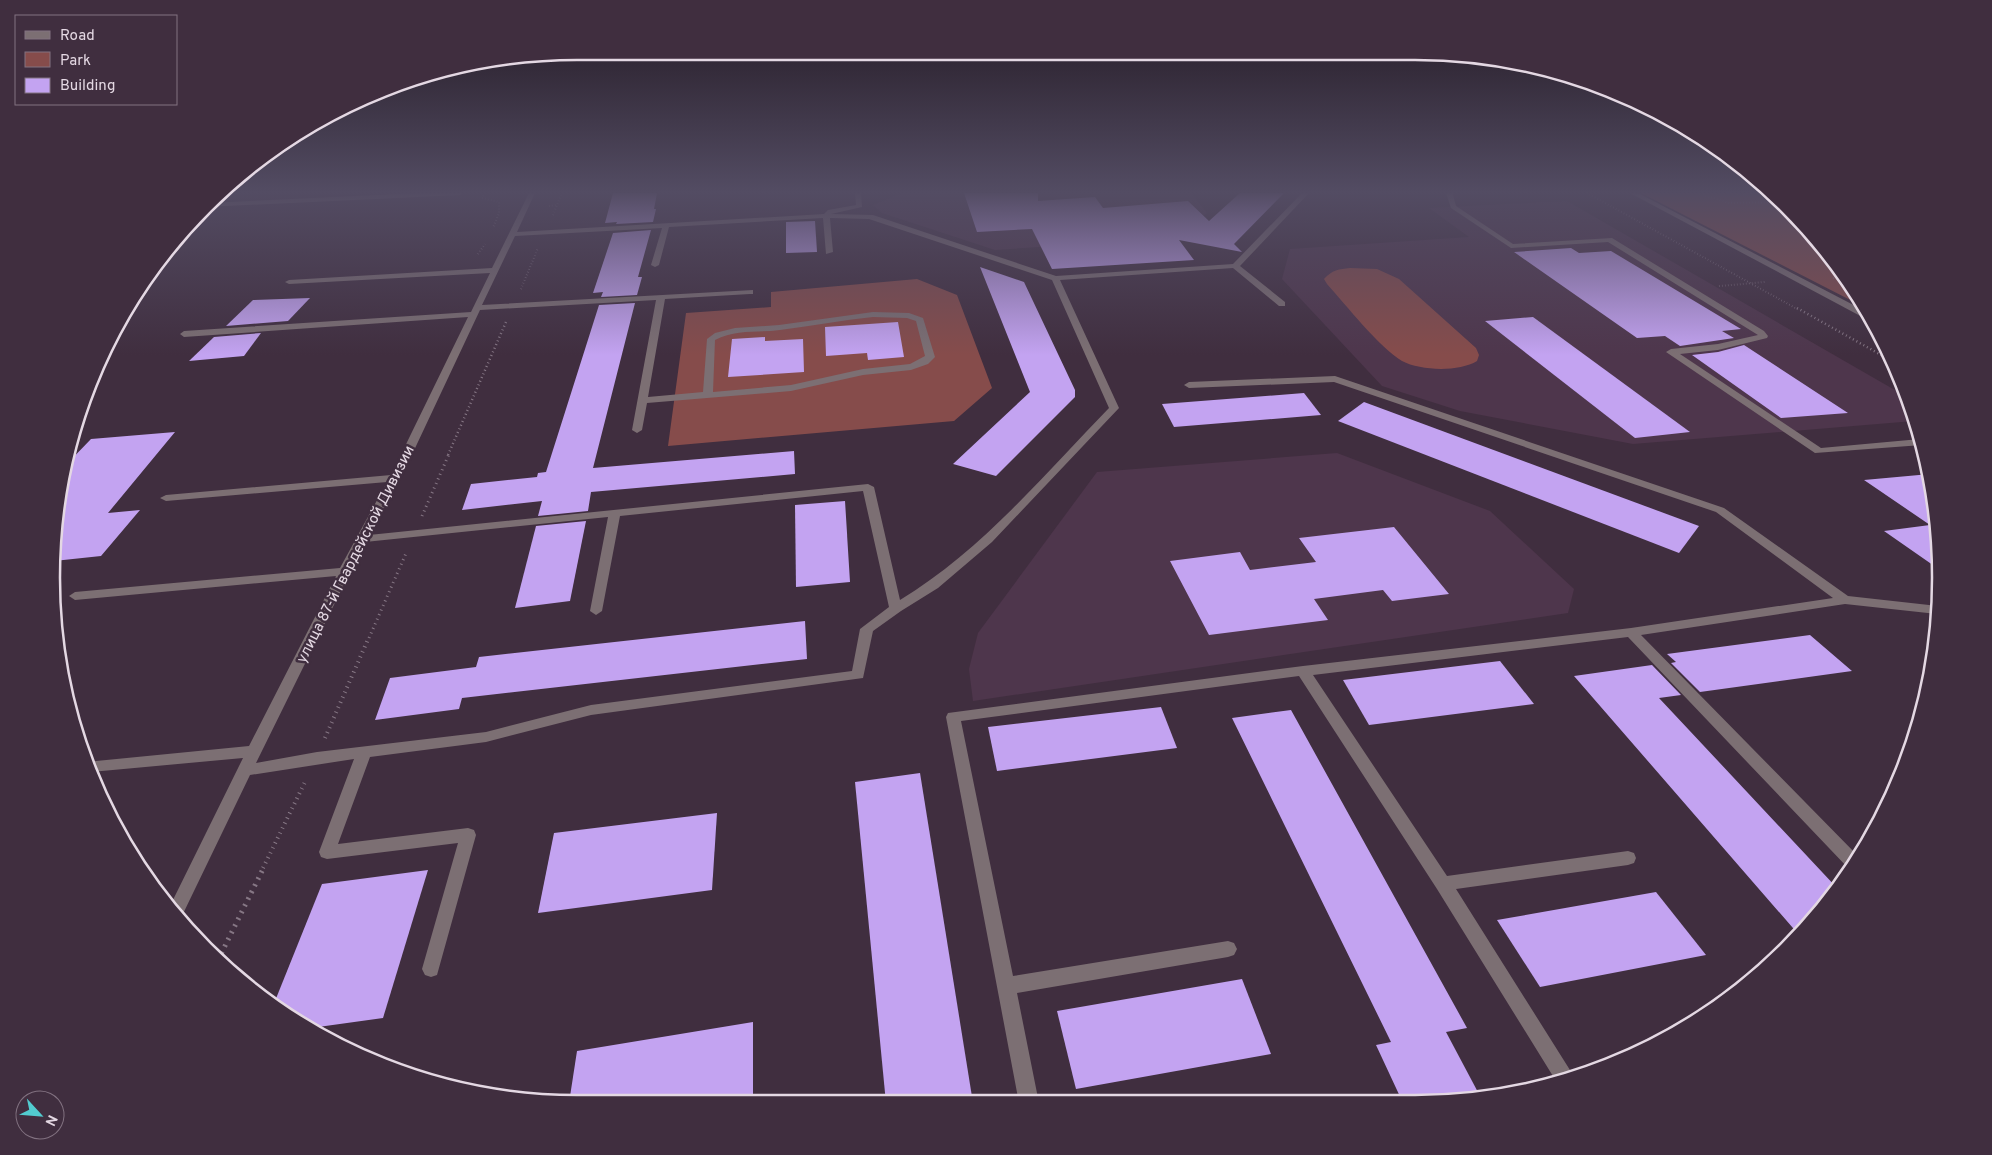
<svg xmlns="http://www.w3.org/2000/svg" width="1992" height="1155" font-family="Overpass,sans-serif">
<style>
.built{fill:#4e364c}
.green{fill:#864c4b}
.building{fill:#c3a3f1}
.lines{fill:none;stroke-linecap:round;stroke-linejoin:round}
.path-far4{stroke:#867785;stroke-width:2;stroke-dasharray:0.5 2.5;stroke-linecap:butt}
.path-far3{stroke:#867785;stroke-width:2.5;stroke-dasharray:1 3;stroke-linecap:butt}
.path-far2{stroke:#867785;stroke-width:3;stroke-dasharray:1 4;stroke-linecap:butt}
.path-far1{stroke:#867785;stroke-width:4;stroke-dasharray:1 4.5;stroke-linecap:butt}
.path{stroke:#867785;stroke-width:5;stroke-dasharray:2 5.5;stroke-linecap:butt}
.minor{fill:#7c6f73;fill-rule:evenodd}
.labels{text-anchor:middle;stroke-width:5;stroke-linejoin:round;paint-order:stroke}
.street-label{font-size:15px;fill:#e4d8e3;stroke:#402e3f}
.rim{fill:none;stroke:#e4d8e3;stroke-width:2.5}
</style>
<rect width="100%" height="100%" fill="#402e3f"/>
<g class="built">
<path d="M902 193H1191L1207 213 1176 238 995 250 882 213 873 205Z"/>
<path d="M1567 201 1907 397 1914 421 1633 444 1460 411 1382 386 1282 279 1290 249 1469 237 1429 208Z"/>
<path d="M1337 453 1490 511 1574 589 1568 613 973 701 969 669 978 633 1097 472Z"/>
</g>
<g class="green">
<path d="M1641 193H1771L1786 205 1852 285 1864 307Z"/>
<path d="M1350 268 1377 269 1399 279 1476 348 1479 355 1477 361C1459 372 1421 371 1402 361 1379 347 1346 305 1327 284L1324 279C1332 270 1339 269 1350 268Z"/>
<path d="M917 279 957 295 992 388 954 421 668 446 686 313 771 307V292Z"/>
</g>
<g class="building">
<path d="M613 193H657L654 209H656L653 222 616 224 617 222 605 223Z"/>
<path d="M964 193H1038V201L1095 197 1103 208 1188 201 1209 221 1240 193H1284L1234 244 1242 252 1179 240 1194 260 1052 269 1032 229 977 232Z"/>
<path d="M815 221 817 252 786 253V222Z"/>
<path d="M651 230 638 277H642L637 295 601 297 603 292 593 293 613 233Z"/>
<path d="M1571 248 1579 253 1611 251 1741 329 1722 331 1734 338 1680 346 1665 336 1637 338 1514 252Z"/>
<path d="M980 267 1024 282 1075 390V397L996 476 953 464 1030 392Z"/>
<path d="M310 298 288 321 226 326 253 300Z"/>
<path d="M635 303 593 468 794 451 795 474 591 492 588 511 538 516 542 501 462 510 471 484 537 477 538 473 546 472 599 305Z"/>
<path d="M1533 317 1690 432 1635 438 1485 321Z"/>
<path d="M898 322 904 357 868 360 867 353 826 356 825 327Z"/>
<path d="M261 333 244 356 189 361 214 337Z"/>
<path d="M765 337V341L803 339 804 372 728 377 732 339Z"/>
<path d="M1744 345 1848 413 1781 418 1692 355 1718 352Z"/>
<path d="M1304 393 1321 415 1174 427 1162 404Z"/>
<path d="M1364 402 1699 526 1679 553 1338 421Z"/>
<path d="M175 432 108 513 140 510 101 556 54 561 56 509 64 467 91 439Z"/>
<path d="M1930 474 1931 475 1940 570 1884 531 1930 525 1864 480Z"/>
<path d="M845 501 850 582 796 587 795 505Z"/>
<path d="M586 521 570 601 515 608 536 526Z"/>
<path d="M1394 527 1449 594 1392 601 1383 590 1314 599 1328 620 1209 635 1170 561 1240 552 1250 570 1316 562 1299 538Z"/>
<path d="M805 621 807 659 462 698 459 709 375 720 390 678 476 667 479 657Z"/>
<path d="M1810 635 1852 671 1700 692 1671 663 1676 662 1667 654Z"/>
<path d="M1500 661 1534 704 1369 725 1343 680Z"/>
<path d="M1652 665 1681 695 1659 698 1837 888 1799 935 1574 676Z"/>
<path d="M1161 707 1177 748 997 771 988 727Z"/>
<path d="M1291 710 1467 1028 1446 1032 1480 1096 1449 1103H1403L1376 1045 1391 1042 1232 718Z"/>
<path d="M920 773 973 1103H886L855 782Z"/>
<path d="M717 813 712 890 538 913 554 833Z"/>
<path d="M428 870 383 1018 311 1028 285 1015 273 1006 322 884Z"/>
<path d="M1656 892 1706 955 1540 987 1497 920Z"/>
<path d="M1242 979 1271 1054 1076 1089 1057 1011Z"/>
<path d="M753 1022V1103H569L577 1051Z"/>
</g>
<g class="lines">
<g class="path-far4">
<path d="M485 193 482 198 499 202V213L493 228"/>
<path d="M1587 193 1799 310"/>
<path d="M1697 193 1729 203 1783 202"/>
<path d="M1728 193 1744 195 1750 193"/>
<path d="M549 206 557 205"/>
<path d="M553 215 562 193"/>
<path d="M478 254 485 244"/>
<path d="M1833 278 1845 277"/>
<path d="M1719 286 1765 282"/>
<path d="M521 289 538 248"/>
</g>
<g class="path-far3">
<path d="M1797 308 1892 361"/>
<path d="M448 455 506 322"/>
</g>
<g class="path-far2">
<path d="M422 516 449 454"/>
<path d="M369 638 407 551"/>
</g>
<g class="path-far1">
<path d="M325 738 369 637"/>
<path d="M263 868 306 780"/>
</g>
<path class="path" d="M218 960 264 867"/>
<g class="minor">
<path d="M419 193H463L460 195 204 207 208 203Z"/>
<path d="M529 193H535L517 232 824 214 828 210 856 205 855 193H861L862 207 831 214 873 215 1056 276 1233 264 1302 193H1309L1240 266 1285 302V306H1279L1233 268 1060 280 1119 408 992 542 938 588 901 611 873 631 863 678 591 715 486 742 370 757 338 844 468 828 474 830 476 835 437 975 431 977 425 975 422 969 458 843 327 859 321 857 319 852 354 759 250 775 180 920 169 908 243 758 91 772 86 762 249 746 336 576 75 600 69 596 75 592 340 568 387 482 166 501 160 498 166 495 391 475 468 317 184 337 180 334 184 331 471 312 490 273 289 284 285 282 289 280 492 268ZM823 218 826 254 833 252 830 218 869 219 1052 280 1109 408C1044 475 981 551 900 600L874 487 868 484 369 535 401 478 480 310 656 300 632 430 637 433 642 430 647 403 791 391 863 375 911 370 928 364 935 357 923 318 909 313 873 312 779 325 735 328 715 333 707 339 703 392 648 397 665 299 750 294H753V290L482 305 515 236 662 228 651 265 655 267 659 265 669 227ZM873 317 907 318 916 321 925 356 910 364 863 369 791 385 713 392 715 340C736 329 758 333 780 330 811 326 842 320 873 317ZM863 491 889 607 860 629 852 671 591 705 486 732 317 752 256 763 365 542 608 517 590 611 596 615 602 611 620 516Z"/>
<path d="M1446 193H1454L1453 195 1456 206 1513 244 1612 238 1764 331 1768 336 1767 338 1718 350 1680 354 1821 448 1920 439 1922 445 1815 453 1666 352 1671 349 1718 344 1758 335 1608 242 1511 248 1451 208Z"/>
<path d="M1630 193H1638L1867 312 1870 319H1866Z"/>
<path d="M1335 376 1724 508 1848 596 1938 606 1937 614 1845 604 1641 635 1859 857 1852 870 1849 869 1628 637 1313 675 1447 876 1628 851 1634 853 1636 858 1634 863 1628 865 1456 889 1575 1078 1556 1081 1437 889 1299 676 961 721 1013 976 1228 941 1234 943 1237 949 1234 955 1228 957 1017 993 1039 1103H1019L946 717 948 713 1303 666 1631 628 1833 598 1716 512 1334 382 1189 388 1184 385 1189 382Z"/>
</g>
</g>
<linearGradient id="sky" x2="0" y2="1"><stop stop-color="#231923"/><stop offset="0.54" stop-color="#534c63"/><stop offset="1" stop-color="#534c63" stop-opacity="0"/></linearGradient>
<rect width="1992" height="355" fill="url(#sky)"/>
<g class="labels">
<g class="street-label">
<text transform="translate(355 554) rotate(-63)" y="5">улица 87-й Гвардейской Дивизии</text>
</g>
</g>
<path d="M0 0H1992V1155H0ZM577 60H1415A517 517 0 0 1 1932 577V578A517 517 0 0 1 1415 1095H577A517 517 0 0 1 60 578V577A517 517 0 0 1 577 60Z" fill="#402e3f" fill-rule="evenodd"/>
<path class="rim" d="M577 60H1415A517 517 0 0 1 1932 577V578A517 517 0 0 1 1415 1095H577A517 517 0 0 1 60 578V577A517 517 0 0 1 577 60Z"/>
<rect x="15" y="15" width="162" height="90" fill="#402e3f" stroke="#827281"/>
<rect x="25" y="31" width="25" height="8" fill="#7c6f73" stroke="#827281"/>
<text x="60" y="40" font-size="15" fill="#e4d8e3">Road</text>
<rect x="25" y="52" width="25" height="15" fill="#864c4b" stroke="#827281"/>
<text x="60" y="65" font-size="15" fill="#e4d8e3">Park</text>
<rect x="25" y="78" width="25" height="15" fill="#c3a3f1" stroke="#827281"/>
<text x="60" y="90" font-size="15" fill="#e4d8e3">Building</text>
<g transform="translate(40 1115) rotate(116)"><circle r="24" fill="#402e3f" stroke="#827281"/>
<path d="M0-4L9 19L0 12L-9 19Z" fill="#52ccd0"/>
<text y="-8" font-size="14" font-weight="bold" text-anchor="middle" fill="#e4d8e3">N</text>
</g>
</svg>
